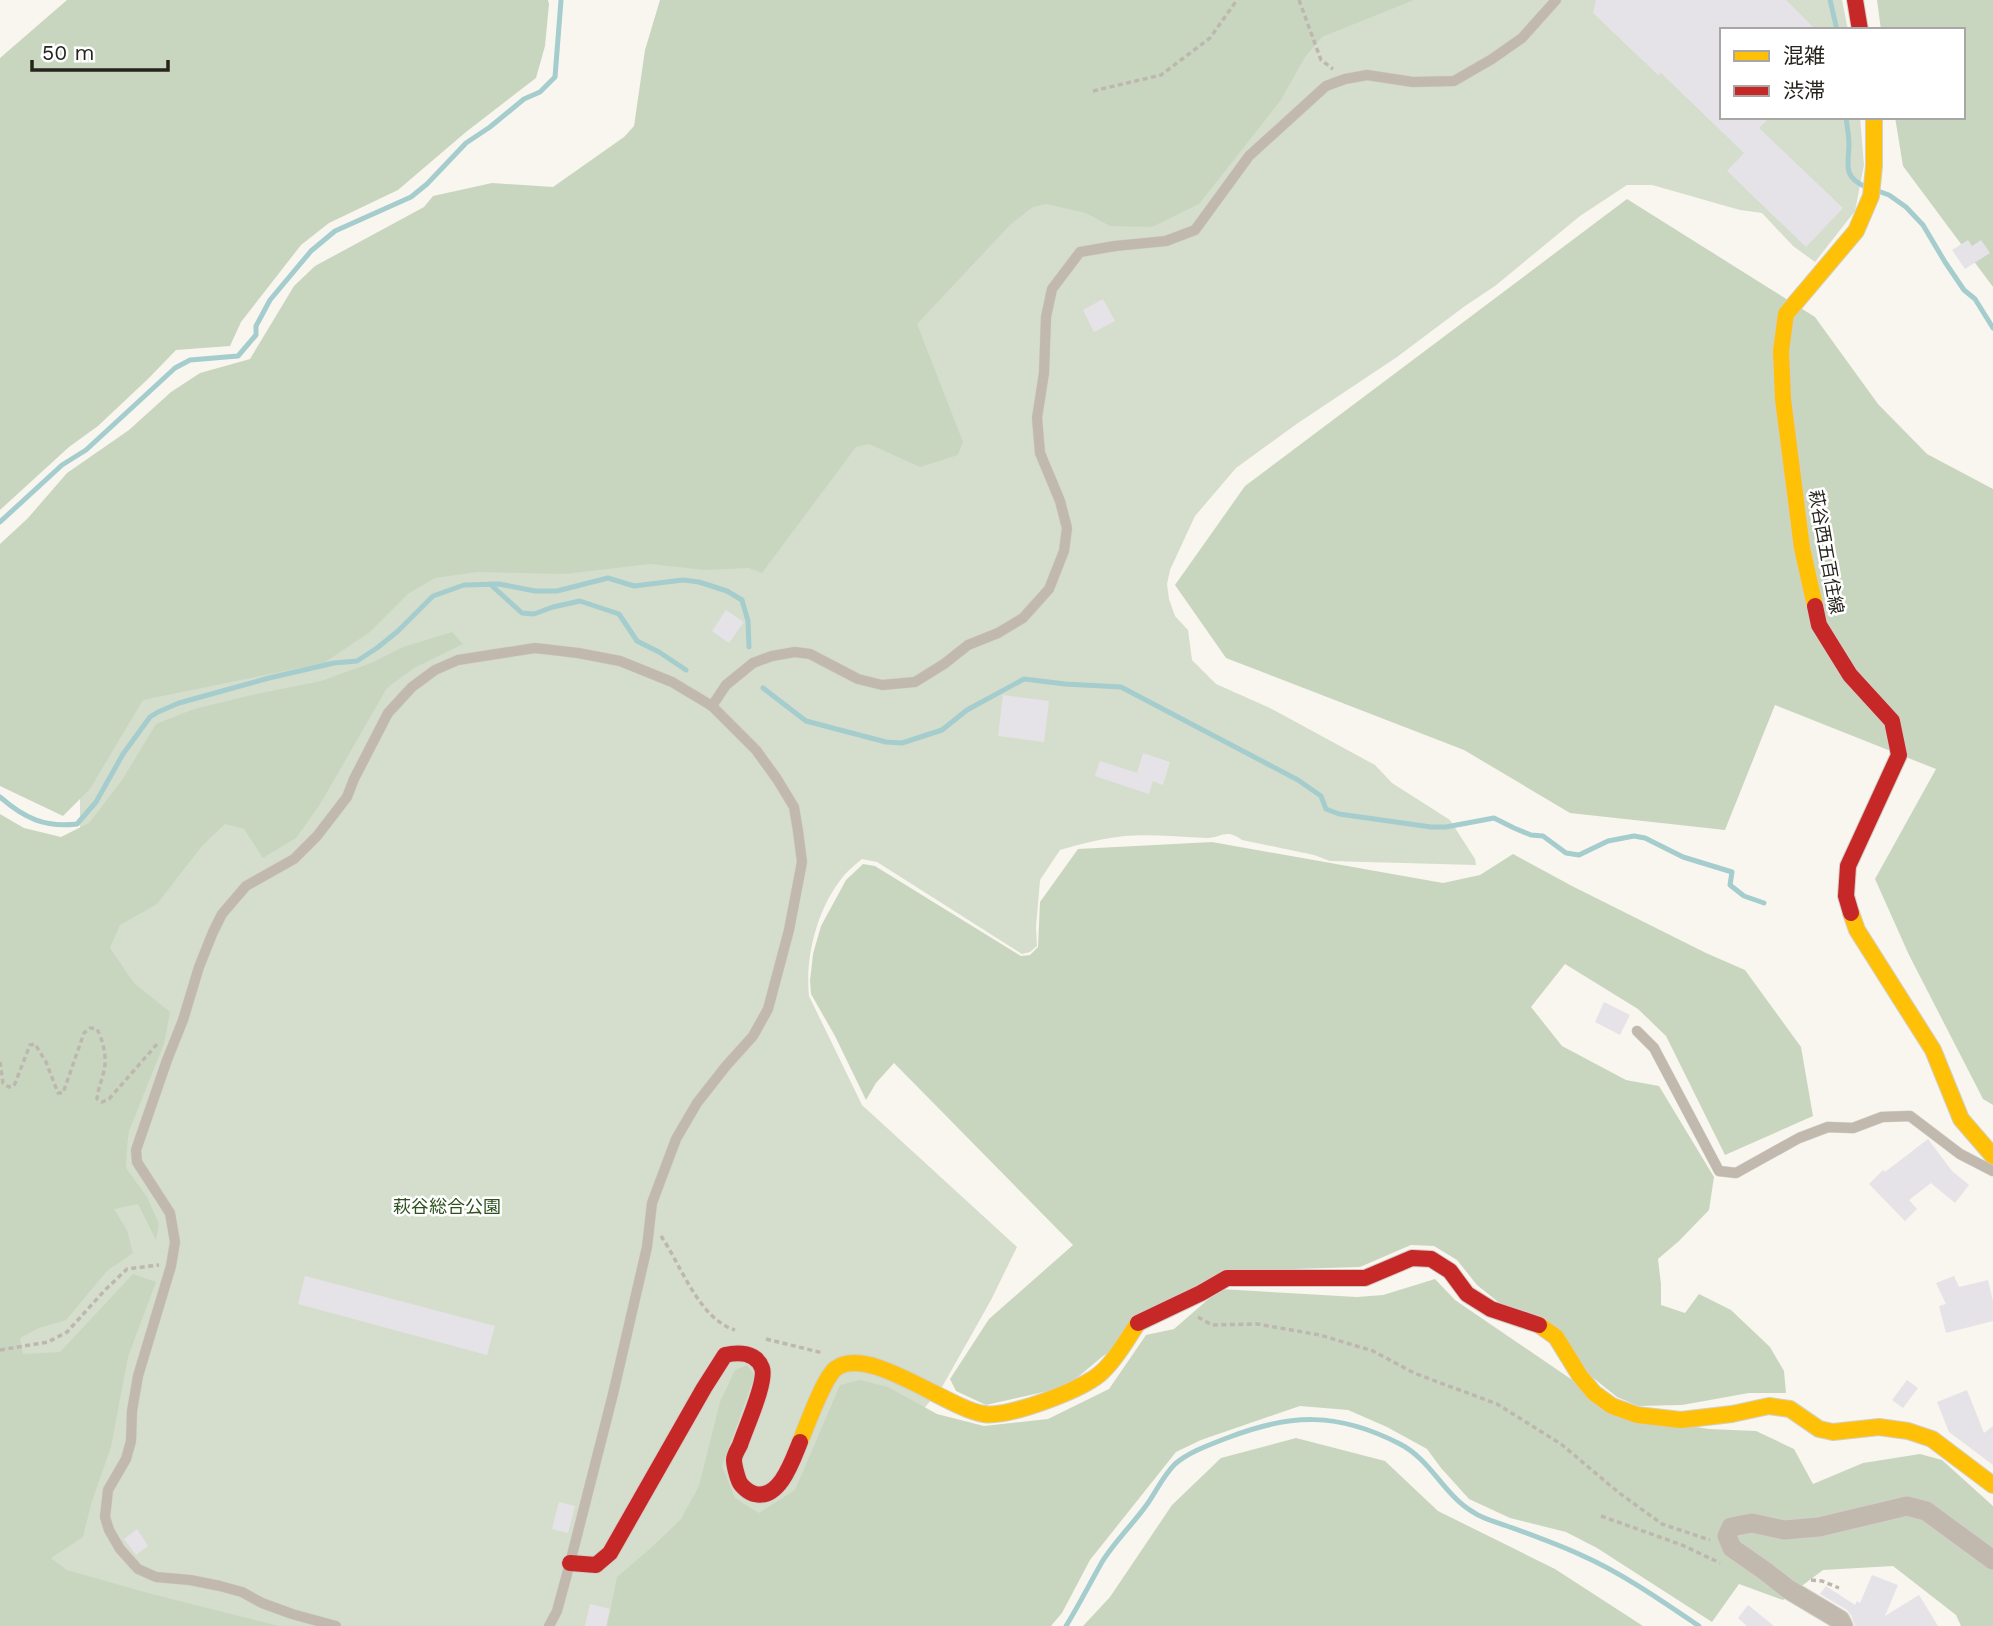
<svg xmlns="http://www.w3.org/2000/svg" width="1993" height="1626" font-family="'Work Sans','Noto Sans JP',sans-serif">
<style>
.green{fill:#d5decc}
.forest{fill:#c9d6bf}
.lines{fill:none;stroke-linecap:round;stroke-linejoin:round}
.stream{stroke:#a5cdcd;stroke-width:5}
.building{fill:#e5e3e7}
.lane-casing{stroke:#d2cfca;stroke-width:11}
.street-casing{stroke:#d2cfca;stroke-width:21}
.slow-casing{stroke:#d2cfca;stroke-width:18}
.jam-casing{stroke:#d2cfca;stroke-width:18}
.path{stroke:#bdb7b0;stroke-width:3.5;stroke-dasharray:5 3.5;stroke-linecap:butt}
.lane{stroke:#c1b9ae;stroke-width:10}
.street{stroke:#c1b9ae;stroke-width:19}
.slow{stroke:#ffc107;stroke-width:16}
.jam{stroke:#c62828;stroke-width:16}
.labels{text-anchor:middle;stroke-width:5;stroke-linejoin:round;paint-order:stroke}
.street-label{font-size:18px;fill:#27241d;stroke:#fff}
.park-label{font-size:18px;fill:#2c511c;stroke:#fff}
</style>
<rect width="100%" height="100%" fill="#f9f6ef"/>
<path class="green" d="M1237 0H1842L1848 30H1722V117H1860L1864 165 1855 211 1815 262 1793 246 1762 213 1740 210 1652 185H1627L1580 216 1495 286 1465 306 1397 357 1298 423 1236 468 1195 516 1170 570 1167 584 1169 599 1175 616 1188 630 1192 660 1216 684 1270 708 1375 765 1392 783 1450 820 1475 859 1476 865 1330 861 1314 855 1242 840C1225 828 1222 838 1207 838 1179 837 1152 834 1125 836 1103 838 1081 844 1060 850L1040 880 1036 927 1037 946 1030 952 1022 954 877 862 862 859C855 865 847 871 842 878 817 909 805 957 809 996L862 1105 1017 1247 991 1300 942 1387 742 1626H0V950L80 834V722Z"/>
<g class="forest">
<path d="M67 0H548L549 4 545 46 536 78 466 132 398 190 329 223 301 245 241 322 230 346 176 350 149 378 98 426 69 447 0 510V58Z"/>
<path d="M660 0H1414L1322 37 1305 57 1281 100 1199 204 1152 227 1110 226 1086 213 1046 204 1033 207 1011 224 917 324 963 442 958 455 920 467 869 444 856 447 762 573 749 568 705 570 650 564 565 574 477 572 435 578 409 593 370 632 324 663 143 700 90 789 63 816 0 786V544L28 518 67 473 129 430 171 392 200 373 250 359 294 286 315 266 424 207 433 196 492 183 553 187 624 137 634 126 645 50Z"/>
<path d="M1877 0H1993V287L1903 166 1895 117H1963V30H1881Z"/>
<path d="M1627 199 1815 317 1878 404 1927 454 1993 489V1105L1983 1099 1909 955 1875 879 1936 769 1775 705 1725 830 1570 813 1464 750 1226 658 1175 585 1245 486Z"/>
<path d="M452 632 463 644 414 668 387 688 319 806 296 838 263 858 244 829 225 824 202 846 157 904 120 925 110 948 134 983 170 1012 164 1044 129 1131 127 1147 126 1168 147 1197 159 1224 156 1240 138 1204 114 1209 127 1230 133 1253 107 1271 66 1320 39 1328 20 1338 23 1354 60 1352 133 1274 156 1282 128 1357 111 1447 92 1501 83 1537 51 1558 67 1570 148 1593 279 1626H0V814L24 828 61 837 89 823 122 780 156 724 194 709 256 694 321 681 371 663 403 647Z"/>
<path d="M1212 842 1443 883 1480 875 1513 854 1572 886 1706 953 1745 970 1801 1047 1813 1116 1725 1155 1666 1036 1638 1009 1565 964 1531 1007 1562 1046 1626 1080 1659 1086 1714 1177 1709 1210 1679 1241 1658 1259 1661 1284V1305L1685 1313 1699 1294 1731 1310 1770 1347 1784 1371 1786 1393H1749L1682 1405 1638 1406 1617 1397 1477 1285 1457 1260 1434 1246 1411 1245 1360 1267 1226 1271 1103 1356 1066 1387 986 1405 956 1391 950 1379 989 1319 1073 1245 894 1063 876 1083 866 1100 835 1036 811 994 810 981 813 954 821 926 846 880 863 864 875 866 1021 956 1030 955 1038 947 1040 902 1078 849Z"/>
<path d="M1435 1279 1455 1300 1625 1416 1709 1429 1756 1431 1794 1449 1813 1484 1863 1463 1920 1454 1942 1460 1993 1506V1626H1961L1956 1615 1893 1566 1823 1570 1783 1600 1739 1584 1712 1622 1597 1548 1566 1532 1510 1518 1469 1499 1441 1468 1427 1449 1387 1427 1348 1410 1300 1406 1201 1440 1176 1452 1090 1560 1062 1613 1051 1626H607L617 1577 652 1547 681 1519 699 1486 720 1402 735 1370 747 1365 755 1375 722 1466 735 1498 759 1513 795 1490 840 1385 860 1380 888 1387 937 1414 984 1426 1048 1419 1109 1389 1146 1335 1174 1329 1220 1289 1357 1297 1383 1295Z"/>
<path d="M1296 1438 1385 1461 1438 1511 1555 1569 1643 1626H1083L1110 1597 1172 1505 1221 1458Z"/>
</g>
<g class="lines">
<g class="stream">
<path d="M1830 0 1837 30"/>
<path d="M1846 117C1847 126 1849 136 1849 145 1848 166 1843 177 1866 187"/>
<path d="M1878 191 1889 195 1906 207 1923 225 1945 262 1964 290 1975 299 1993 328"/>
<path d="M0 522 62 465 86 450 175 368 190 360 238 356 256 335V326L270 300 311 251 335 231 411 197 427 184 466 143 490 127 524 99 540 92 555 77 561 0"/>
<path d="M490 584 522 613 534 614 553 607 580 601 619 614 637 641 659 652 686 670"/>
<path d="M763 688 806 721 886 742 902 743 942 730 967 710 1024 679 1065 684 1121 687 1298 780 1321 796 1326 809 1339 814 1431 827H1446L1494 818 1514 828 1531 835 1543 836 1566 853 1579 855 1608 841 1634 836 1645 838 1683 857 1732 872 1730 885 1744 896 1764 903"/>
<path d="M0 797C24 818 45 828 77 824L96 802 123 754 150 717 158 712 179 703 269 678 334 663 357 661 377 648 398 631 433 596 464 585 499 584 535 591H557L608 578 634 586 683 580 699 582 727 591 742 600 748 621 749 647"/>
<path d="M1066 1626C1079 1605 1090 1583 1102 1562 1115 1541 1134 1523 1148 1503 1157 1490 1163 1476 1175 1464 1189 1452 1209 1445 1227 1438 1291 1413 1338 1412 1400 1444 1431 1460 1444 1495 1473 1512 1483 1519 1496 1522 1507 1526 1532 1535 1557 1544 1581 1555 1622 1573 1662 1601 1699 1626"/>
</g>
</g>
<g class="building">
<path d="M1596 0H1786L1816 30H1722V117H1770L1759 128 1843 208 1806 247 1727 171 1744 153 1661 73 1658 75 1593 13Z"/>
<path d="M1968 240 1972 246 1981 240 1990 253 1965 269 1952 250Z"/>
<path d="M1103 299 1115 321 1094 332 1083 310Z"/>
<path d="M726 610 744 622 729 643 712 631Z"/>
<path d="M1003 695 1049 701 1044 742 998 736Z"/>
<path d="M1143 753 1170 762 1163 785 1153 781 1149 794 1095 776 1100 761 1137 773Z"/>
<path d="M1604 1002 1630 1015 1620 1035 1595 1022Z"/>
<path d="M1928 1139 1952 1171 1969 1185 1955 1203 1931 1183 1909 1200 1917 1209 1905 1221 1869 1184 1883 1170 1885 1172Z"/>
<path d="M305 1276 495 1326 487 1355 298 1304Z"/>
<path d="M1954 1276 1959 1287 1988 1280 1993 1301V1321L1946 1333 1939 1306 1946 1304 1936 1283Z"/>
<path d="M1907 1380 1918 1388 1903 1408 1892 1400Z"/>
<path d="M1967 1390 1984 1433 1993 1426V1465L1949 1432 1937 1402Z"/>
<path d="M559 1502 575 1506 568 1533 552 1529Z"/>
<path d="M137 1529 148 1546 136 1555 124 1539Z"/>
<path d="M1872 1575 1898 1585 1885 1616 1919 1595 1938 1626H1855L1851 1615 1847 1610 1820 1594 1826 1586 1855 1605 1857 1601 1860 1603Z"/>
<path d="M590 1604 610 1609 606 1626H585Z"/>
<path d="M1748 1605 1774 1626H1747L1738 1618Z"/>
</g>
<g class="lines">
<g class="lane-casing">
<g id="lane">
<path d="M712 706 726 685 753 663 772 656 795 652 810 654 858 679 882 685 915 682 944 664 968 645 998 633 1023 618 1049 589 1064 551 1067 528 1060 501 1040 453 1037 418 1044 373 1046 317 1052 289 1080 252 1115 246 1166 241 1195 230 1249 156 1326 86 1345 79 1367 75 1413 82 1454 81 1492 59 1522 38 1556 0"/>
<path d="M1637 1031 1654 1048 1719 1171 1736 1173 1799 1138 1828 1127 1853 1128 1882 1117 1910 1116 1960 1154 1993 1171"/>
<path d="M336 1626 292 1614 262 1603 242 1592 220 1586 190 1580 156 1577 138 1569 120 1549 109 1530 105 1517 108 1490 126 1459 131 1441 132 1411 138 1376 171 1266 175 1242 170 1213 137 1162 136 1150 167 1060 183 1020 199 967 213 932 222 914 246 886 294 859 317 836 347 797 354 779 388 713 412 687 435 670 458 660 535 648 578 653 620 661 672 682 712 706 756 750 777 779 794 807 798 831 802 862 789 930 768 1009 753 1036 726 1066 697 1103 676 1139 652 1203 647 1247 613 1394 570 1563 557 1611 549 1626"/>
</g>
</g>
<g class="street-casing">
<path id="street" d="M1843 1626 1840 1620 1788 1589 1765 1571 1732 1548 1727 1536 1731 1527 1752 1523 1784 1530 1819 1527 1907 1506 1926 1511 1993 1560"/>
</g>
<g class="slow-casing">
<g id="slow">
<path d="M1815 606 1802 548 1783 399 1781 351 1786 314 1856 231 1871 196 1874 166V117"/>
<path d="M1851 913 1857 930 1933 1050 1961 1119 1993 1156"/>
<path d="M1539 1325 1556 1337 1580 1376 1594 1393 1612 1406 1637 1415 1681 1420 1732 1414 1769 1406 1790 1409 1819 1429 1833 1432 1879 1427 1908 1431 1932 1439 1993 1485"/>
<path d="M800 1442C807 1425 823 1380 835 1369 867 1343 948 1409 984 1414 1008 1418 1086 1389 1103 1371 1117 1358 1127 1339 1138 1323"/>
</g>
</g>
<g class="jam-casing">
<g id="jam">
<path d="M1855 0 1860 30"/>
<path d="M1815 606 1819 625 1850 675 1892 721 1899 755 1848 866 1846 896 1851 913"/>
<path d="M1138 1323 1201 1293 1227 1278H1365L1412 1258 1431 1259 1450 1271 1467 1294 1491 1309 1539 1325"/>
<path d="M570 1563 596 1565 610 1553 704 1388 725 1355C738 1352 756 1352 762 1368 767 1382 745 1429 740 1445 738 1449 734 1455 734 1460 734 1465 737 1476 739 1481 741 1486 749 1493 755 1494 780 1500 793 1459 800 1442"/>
</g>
</g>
<g class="path">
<path d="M1299 0 1321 60 1333 69"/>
<path d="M1093 91 1161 75 1210 38 1237 0"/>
<path d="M0 1062 3 1083 9 1087 14 1086 30 1045 35 1044 46 1062 58 1093H63L84 1033 90 1028 97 1029C102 1038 106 1053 105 1064 104 1076 98 1087 97 1099L102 1102 109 1099 158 1043"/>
<path d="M661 1236C681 1265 699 1319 735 1330"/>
<path d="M1198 1317 1212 1325 1257 1324 1320 1335 1373 1351 1414 1373 1497 1404 1561 1444 1618 1492 1662 1524 1710 1540"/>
<path d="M766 1339 823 1353"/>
<path d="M0 1350 48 1342 67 1332 105 1290 127 1269 159 1265"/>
<path d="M1601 1516 1682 1545 1720 1563"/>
<path d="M1811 1580 1822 1581 1839 1588"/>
</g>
<use href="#lane" class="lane"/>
<use href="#street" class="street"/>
<use href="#slow" class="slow"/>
<use href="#jam" class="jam"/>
</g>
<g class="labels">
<g class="street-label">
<text transform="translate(1826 552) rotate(80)" y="6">萩谷西五百住線</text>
</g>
<g class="park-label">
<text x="447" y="1213">萩谷総合公園</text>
</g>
</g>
<rect x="1720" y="28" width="245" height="91" fill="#ffffff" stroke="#a9a7a5" stroke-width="2"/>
<rect x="1734" y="51" width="35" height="10" fill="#ffc107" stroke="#a9a7a5" stroke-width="2"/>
<text x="1783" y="63" font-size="21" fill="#27241d">混雑</text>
<rect x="1734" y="86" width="35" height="10" fill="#c62828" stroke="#a9a7a5" stroke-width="2"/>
<text x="1783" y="98" font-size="21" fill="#27241d">渋滞</text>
<path d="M32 60v10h136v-10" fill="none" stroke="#27241d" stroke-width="3.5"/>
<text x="42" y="60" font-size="21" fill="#27241d" stroke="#ffffff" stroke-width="5" paint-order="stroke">50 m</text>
</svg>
